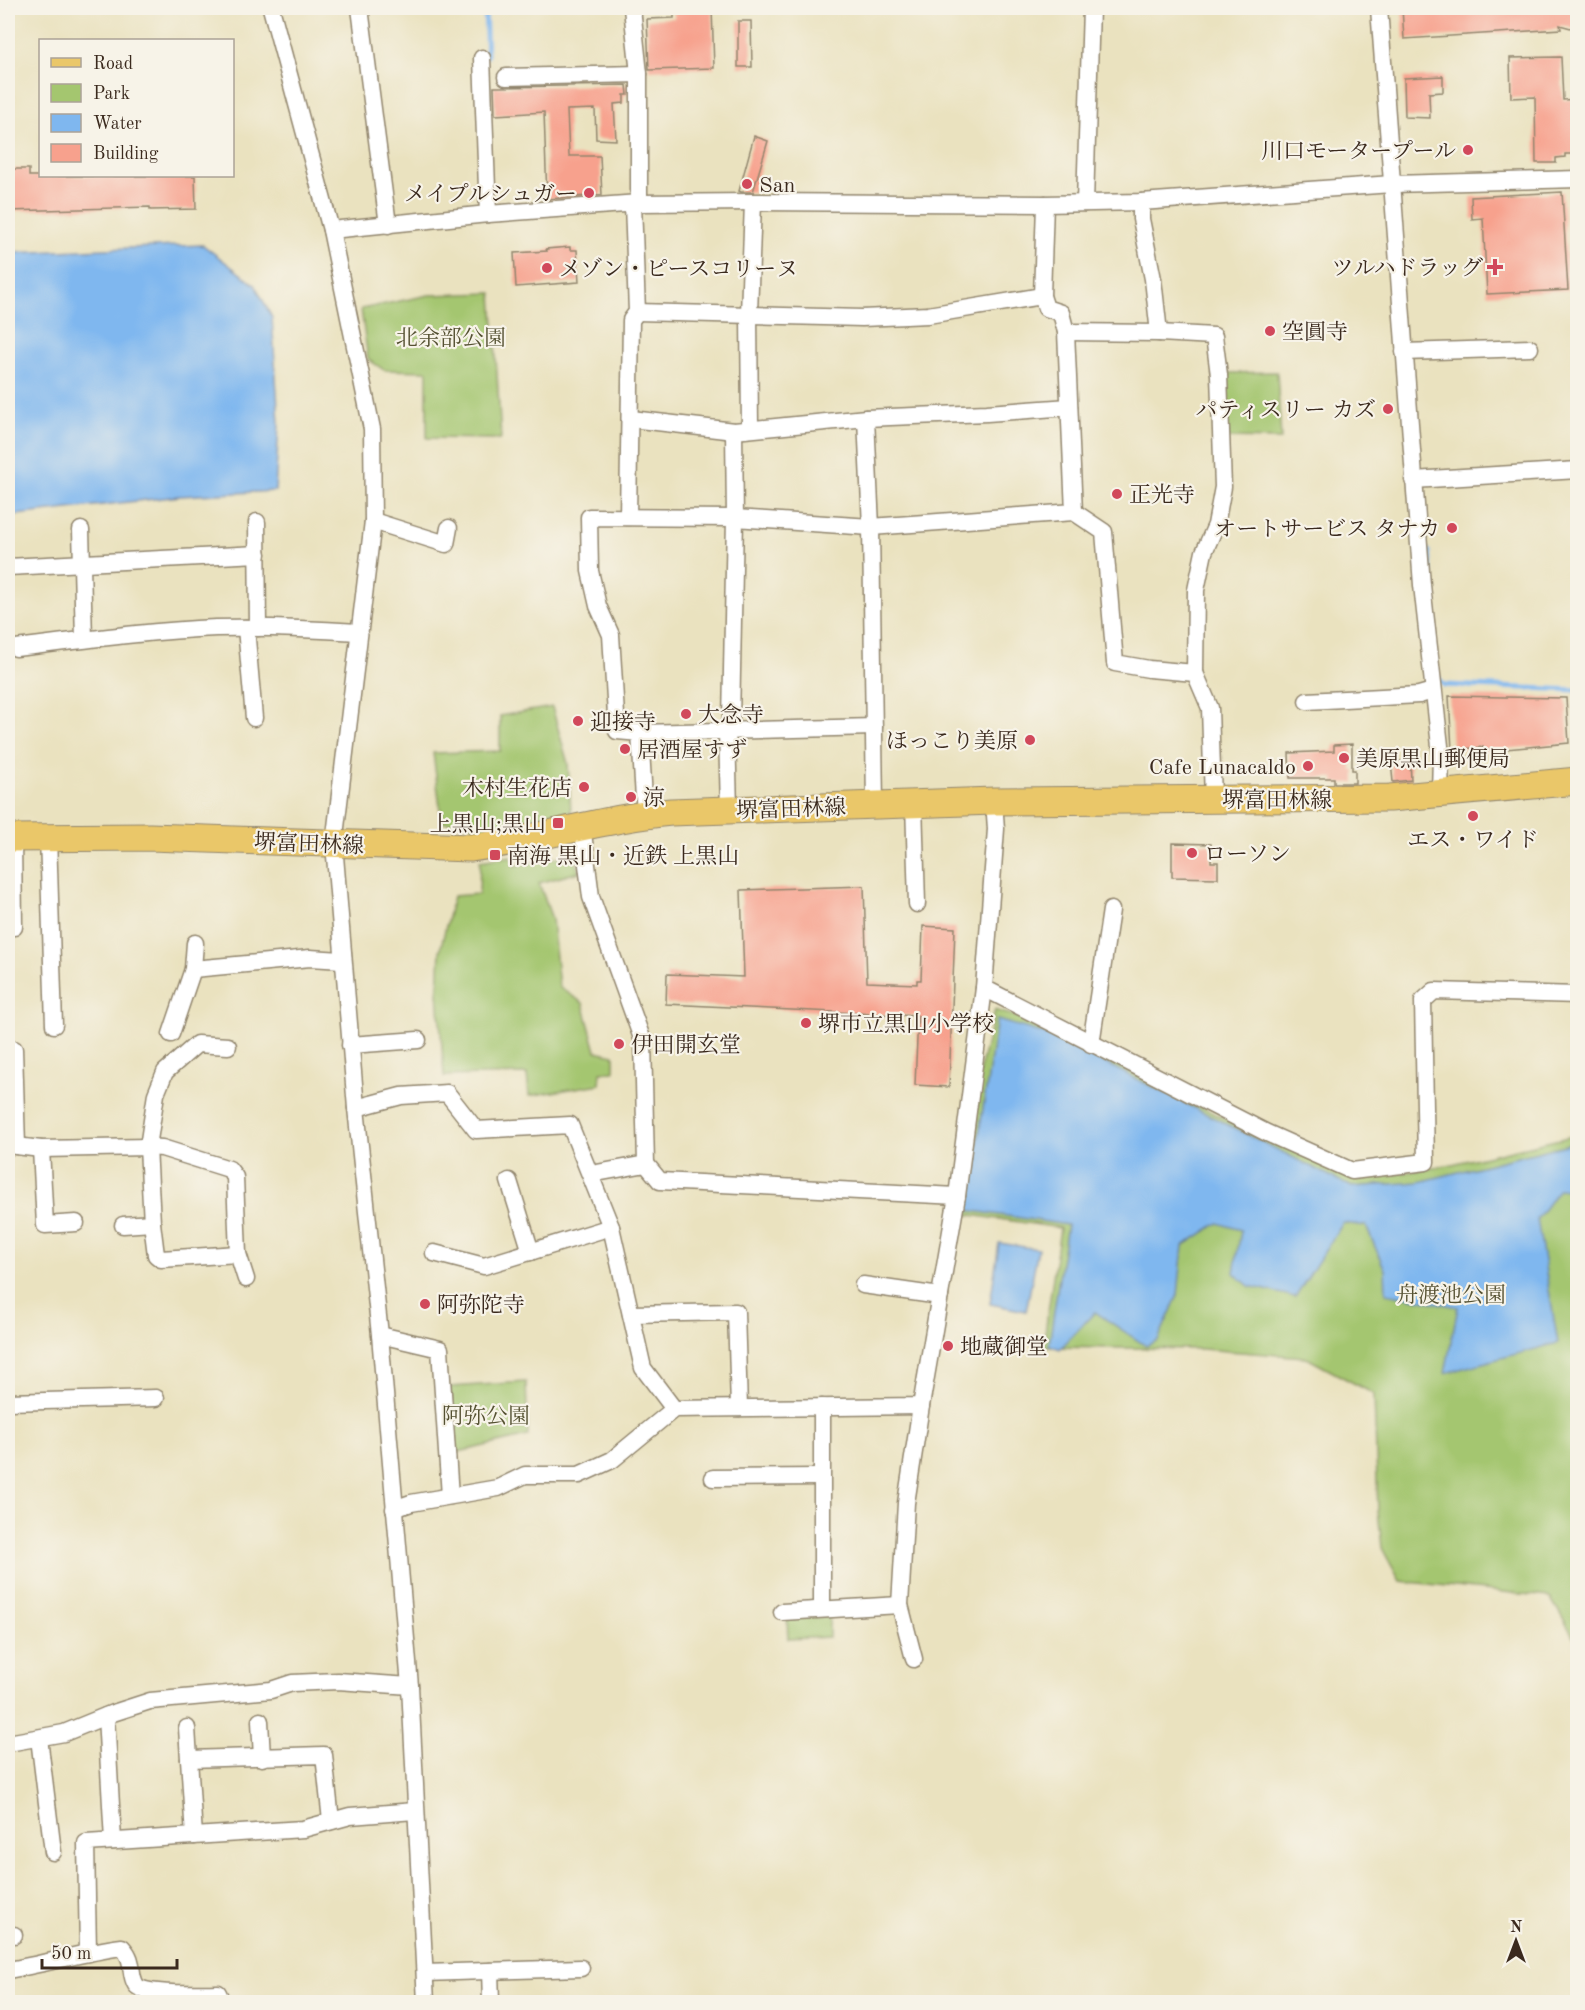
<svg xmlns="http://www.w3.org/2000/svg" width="1585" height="2010" font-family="'Old Standard TT','Noto Serif JP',serif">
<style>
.green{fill:#a4c66f;stroke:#707846;stroke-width:1.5}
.water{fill:#7fb7ef;stroke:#5d7086;stroke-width:1.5}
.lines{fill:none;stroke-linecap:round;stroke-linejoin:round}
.stream{stroke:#7fb7ef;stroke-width:5}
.building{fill:#f7a18d}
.minor-casing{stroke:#92866e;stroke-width:19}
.primary-casing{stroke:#92866e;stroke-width:29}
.minor{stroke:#fff;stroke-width:16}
.primary{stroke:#eac769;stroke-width:27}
.poi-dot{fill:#d1495b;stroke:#f7f3e8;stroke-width:2}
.labels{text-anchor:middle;stroke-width:4.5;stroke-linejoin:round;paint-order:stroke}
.poi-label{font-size:22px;fill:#3b2a1e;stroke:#f7f3e8;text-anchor:start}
.park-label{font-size:22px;fill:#555132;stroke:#f7f3e8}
.street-label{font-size:22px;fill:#3b2a1e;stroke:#f7f3e8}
</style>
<rect width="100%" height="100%" fill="#f7f3e8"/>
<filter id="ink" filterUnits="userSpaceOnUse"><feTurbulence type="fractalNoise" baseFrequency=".0167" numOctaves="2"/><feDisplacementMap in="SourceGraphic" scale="12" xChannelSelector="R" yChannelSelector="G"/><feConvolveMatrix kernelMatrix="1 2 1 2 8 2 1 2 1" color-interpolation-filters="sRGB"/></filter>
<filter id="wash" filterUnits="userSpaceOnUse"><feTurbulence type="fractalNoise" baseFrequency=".008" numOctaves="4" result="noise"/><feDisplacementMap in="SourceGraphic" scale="24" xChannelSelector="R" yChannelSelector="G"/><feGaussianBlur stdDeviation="1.35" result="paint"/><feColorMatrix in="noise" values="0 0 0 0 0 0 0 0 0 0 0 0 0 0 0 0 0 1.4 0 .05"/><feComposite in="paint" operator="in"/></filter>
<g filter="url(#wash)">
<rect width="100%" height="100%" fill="#eae2bf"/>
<g class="green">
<path d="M492 293 501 439 427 438V371L384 370 368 359 361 309 429 295Z"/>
<path d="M1277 372 1281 439 1226 438 1225 373Z"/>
<path d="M552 707 568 764 571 812 543 817 513 828 474 831 472 824 442 822 433 753 500 751V716Z"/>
<path d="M574 854 579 872 539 883 552 919 559 987 583 1003 596 1051 614 1055V1071L601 1072 600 1084 529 1096 527 1074 444 1076 438 992 440 951 453 896 479 894 480 861 511 856 514 866Z"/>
<path d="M995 1010 1028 1020 1264 1138 1360 1180 1439 1167 1577 1135V1642L1550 1597 1400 1581 1382 1548 1378 1511 1374 1394 1305 1357 1202 1349 1043 1347 1060 1228 964 1214 980 1069Z"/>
<path d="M526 1382 528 1436 454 1453 450 1387Z"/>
<path d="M829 1617V1637L788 1639 787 1618Z"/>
</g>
<g class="water">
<path d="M203 245 255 285 272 318 279 423 275 491 180 496 8 516 9 253Z"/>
<path d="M997 1020 1049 1035 1352 1187 1419 1182 1577 1142V1191L1559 1189 1537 1219 1558 1343 1445 1373 1458 1307 1386 1293 1385 1270 1366 1226 1343 1223 1295 1297 1249 1286 1234 1273 1241 1230 1218 1223 1183 1246 1178 1295 1158 1340 1146 1346 1095 1312 1060 1349 1049 1345 1067 1225 967 1210Z"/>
<path d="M999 1243 1038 1249 1026 1311 990 1304Z"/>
</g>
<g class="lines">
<g class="stream">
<path d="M485 8 487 56"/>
<path d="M1429 551 1434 622"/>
<path d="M1439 679 1444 685 1578 690"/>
</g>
</g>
<g id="blocks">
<g class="building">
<path d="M674 8H712L714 68 649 70 647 19 674 18Z"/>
<path d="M1402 8H1578V30L1560 25 1561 29 1404 39Z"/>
<path d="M738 21H751L752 67H738Z"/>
<path d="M1561 57 1563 100 1578 99V154H1565V157L1556 158V163H1536L1535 97 1511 98 1510 58Z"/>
<path d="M1443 76V92L1429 93 1430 118 1405 117 1404 78Z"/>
<path d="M627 85 628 95H624V103L614 104 616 140 596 139 595 109 567 110 569 156H600L602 195 547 199 544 112 495 115 494 87Z"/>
<path d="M754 136 768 141 753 192H741L739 191Z"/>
<path d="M8 169H29V176H195L196 209 150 210V207L8 211Z"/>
<path d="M1562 192 1568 290 1487 294 1483 218 1472 219 1471 197Z"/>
<path d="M570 247V250H577L579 282 516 287 514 253 547 251 546 249Z"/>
<path d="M1449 696 1566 698 1569 743 1484 751 1483 747 1452 750Z"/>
<path d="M1352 744V770H1355V783H1334V778H1290L1289 753 1334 751V745Z"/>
<path d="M1410 760 1411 780 1393 782 1391 762Z"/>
<path d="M1172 843 1211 844V862H1218V878L1172 877Z"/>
<path d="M864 886 867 982 917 984V980H921L923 926 955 928 949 1087 915 1085 918 1016 666 1004 667 974 744 977 741 890Z"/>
</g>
</g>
</g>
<g filter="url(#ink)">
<use href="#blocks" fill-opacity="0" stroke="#92866e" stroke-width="1.5"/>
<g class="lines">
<g class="minor-casing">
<g id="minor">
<path d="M271 8 331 230 372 429 373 521 334 844 356 1108 380 1335 410 1686 426 2002"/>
<path d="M360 8 388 225"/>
<path d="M632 8 639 74V203"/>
<path d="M1379 8 1422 585 1441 755 1440 793"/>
<path d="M482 58 488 214"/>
<path d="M506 77 639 74"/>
<path d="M1141 202V219L1153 279 1159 333"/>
<path d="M1085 203 1091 8"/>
<path d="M1045 204 1042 296 1046 308 1061 313 1066 332 1074 512"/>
<path d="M331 230 488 214 639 203 753 202 1045 204 1141 202 1392 184 1578 179"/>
<path d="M637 312 862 318 928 315 1042 296"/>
<path d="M1066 332 1159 333 1214 336 1219 375 1223 487 1216 525 1204 552 1196 590 1195 673"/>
<path d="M1404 352 1530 348"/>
<path d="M866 418 871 527 875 805"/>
<path d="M631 419 734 431 866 418 987 413 1069 407"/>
<path d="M750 429 749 314 753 202"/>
<path d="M1413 480 1578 470"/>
<path d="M628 517 631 320 637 312 633 204"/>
<path d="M373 521 446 544 449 528"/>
<path d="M257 522 258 628"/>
<path d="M81 530 84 639"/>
<path d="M8 567 258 554"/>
<path d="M246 628 254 718"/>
<path d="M16 648C83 640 149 631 216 628 264 627 311 629 358 632"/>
<path d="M1307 701 1419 695 1433 691"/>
<path d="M874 727 640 733 617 731 611 635 598 606 590 571 589 517 735 518 871 527 1074 512 1104 532 1115 663 1149 669 1195 673 1210 708 1213 800"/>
<path d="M640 733 645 815"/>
<path d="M914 803 917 904"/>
<path d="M729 810 727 730 731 721 735 518 734 431"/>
<path d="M582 825 591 897 643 1041 646 1164"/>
<path d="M48 836 54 1025"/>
<path d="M8 927H14L13 838"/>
<path d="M193 969 310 958 342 960"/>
<path d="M984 988 1267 1133 1352 1171 1426 1162 1423 1001 1434 991 1578 995"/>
<path d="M171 1034 193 969 195 943"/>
<path d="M1091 1044 1111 910"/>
<path d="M350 1045 418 1040"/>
<path d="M228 1046 197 1044 165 1072 156 1094 148 1147 152 1223 156 1255 161 1259 238 1254"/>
<path d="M14 1049 17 1146"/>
<path d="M356 1108 401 1096 447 1093 476 1130 570 1125 611 1227 643 1368 674 1409"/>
<path d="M8 1145 41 1149 148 1147 162 1148 229 1169 235 1177 238 1254 246 1279"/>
<path d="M41 1149 45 1225 76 1223"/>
<path d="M591 1174 646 1164 660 1181 957 1196"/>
<path d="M509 1181 531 1252"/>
<path d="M123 1225 152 1223"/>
<path d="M434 1253 484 1266 611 1227"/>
<path d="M863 1285 940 1296"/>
<path d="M631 1314 736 1312 739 1408"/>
<path d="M380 1335 440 1349 450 1496"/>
<path d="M8 1402 156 1398"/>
<path d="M822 1407V1608"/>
<path d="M713 1478 821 1477"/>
<path d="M394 1509 411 1503 498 1488 525 1475H579L612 1460 674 1409 921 1406 957 1196 984 988 996 829 994 801"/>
<path d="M782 1612 900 1605"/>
<path d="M914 1659 900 1605 906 1503 921 1406"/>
<path d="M106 1716 113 1841"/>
<path d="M260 1721 262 1758"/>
<path d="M187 1728 194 1836"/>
<path d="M39 1738 53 1852"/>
<path d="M8 1743 64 1733 113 1713 150 1701 271 1690 292 1683 338 1681 410 1686"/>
<path d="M189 1759 324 1755 331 1821"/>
<path d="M8 1935H14"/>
<path d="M88 1951 86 1843 303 1829 350 1816 415 1811"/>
<path d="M8 1970C46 1964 83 1952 122 1947 136 1962 128 1972 136 1985 142 1996 204 1993 218 1993L222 2002"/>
<path d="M490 1971 491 2002"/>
<path d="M425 1973 581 1968"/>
</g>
</g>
<g class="primary-casing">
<path id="primary" d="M8 838 150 837 470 848C538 840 603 818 671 812L994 801 1390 798 1578 781"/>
</g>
<use href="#minor" class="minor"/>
<use href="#primary" class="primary"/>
</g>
</g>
<g class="poi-dot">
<circle cx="1468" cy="150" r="6"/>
<circle cx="747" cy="184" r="6"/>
<circle cx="589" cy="193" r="6"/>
<path d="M1492 258h6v6h6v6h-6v6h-6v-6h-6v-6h6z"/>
<circle cx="547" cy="268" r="6"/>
<circle cx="1270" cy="331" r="6"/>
<circle cx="1388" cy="409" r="6"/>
<circle cx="1117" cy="494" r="6"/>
<circle cx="1452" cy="528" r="6"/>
<circle cx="686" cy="714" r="6"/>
<circle cx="578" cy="721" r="6"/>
<circle cx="1030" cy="740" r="6"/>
<circle cx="625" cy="749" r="6"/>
<circle cx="1344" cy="758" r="6"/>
<circle cx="1308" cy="766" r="6"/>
<circle cx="584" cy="787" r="6"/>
<circle cx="631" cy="797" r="6"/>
<circle cx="1473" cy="816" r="6"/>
<rect x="552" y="817" width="12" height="12" rx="3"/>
<circle cx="1192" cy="853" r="6"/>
<rect x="489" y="849" width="12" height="12" rx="3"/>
<circle cx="806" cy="1023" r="6"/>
<circle cx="619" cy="1044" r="6"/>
<circle cx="425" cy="1304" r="6"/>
<circle cx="948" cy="1346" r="6"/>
</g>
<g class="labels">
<g class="poi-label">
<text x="1456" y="158" text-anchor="end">川口モータープール</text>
<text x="759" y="192">San</text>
<text x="577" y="201" text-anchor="end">メイプルシュガー</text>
<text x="1483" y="275" text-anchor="end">ツルハドラッグ</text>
<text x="559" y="276">メゾン・ピースコリーヌ</text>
<text x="1282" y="339">空圓寺</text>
<text x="1376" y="417" text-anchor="end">パティスリー カズ</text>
<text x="1129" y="502">正光寺</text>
<text x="1440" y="536" text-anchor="end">オートサービス タナカ</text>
<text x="698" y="722">大念寺</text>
<text x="590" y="729">迎接寺</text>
<text x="1018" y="748" text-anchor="end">ほっこり美原</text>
<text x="637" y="757">居酒屋すず</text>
<text x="1356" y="766">美原黒山郵便局</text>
<text x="1296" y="774" text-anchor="end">Cafe Lunacaldo</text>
<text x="572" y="795" text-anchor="end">木村生花店</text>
<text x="643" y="805">涼</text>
<text x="546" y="831" text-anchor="end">上黒山;黒山</text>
<text x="1473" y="847" text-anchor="middle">エス・ワイド</text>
<text x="1204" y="861">ローソン</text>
<text x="507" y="863">南海 黒山・近鉄 上黒山</text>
<text x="818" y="1031">堺市立黒山小学校</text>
<text x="631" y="1052">伊田開玄堂</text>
<text x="437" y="1312">阿弥陀寺</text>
<text x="960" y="1354">地蔵御堂</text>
</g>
<g class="park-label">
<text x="451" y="345">北余部公園</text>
<text x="1451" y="1302">舟渡池公園</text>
<text x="486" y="1423">阿弥公園</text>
</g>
<g class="street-label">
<text x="1277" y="807">堺富田林線</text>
<text transform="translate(791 808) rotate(-2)" y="8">堺富田林線</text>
<text transform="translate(309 843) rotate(2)" y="8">堺富田林線</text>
</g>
</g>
<rect width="1585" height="2010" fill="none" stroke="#f7f3e8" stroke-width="30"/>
<rect x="39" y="39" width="195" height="138" fill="#f7f3e8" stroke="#aca397" stroke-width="1.5"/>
<rect x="51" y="58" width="30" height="9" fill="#eac769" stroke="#aca397" stroke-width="1.5"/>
<text x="93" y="69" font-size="18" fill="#3b2a1e">Road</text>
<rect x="51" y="84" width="30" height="18" fill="#a4c66f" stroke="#aca397" stroke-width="1.5"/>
<text x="93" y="99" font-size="18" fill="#3b2a1e">Park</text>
<rect x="51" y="114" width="30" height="18" fill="#7fb7ef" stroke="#aca397" stroke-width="1.5"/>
<text x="93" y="129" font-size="18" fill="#3b2a1e">Water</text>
<rect x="51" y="144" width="30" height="18" fill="#f7a18d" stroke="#aca397" stroke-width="1.5"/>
<text x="93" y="159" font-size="18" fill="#3b2a1e">Building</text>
<g transform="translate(1516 1941)" stroke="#f7f3e8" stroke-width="4.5" paint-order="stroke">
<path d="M0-4.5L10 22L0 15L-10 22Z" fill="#3b2a1e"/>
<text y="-9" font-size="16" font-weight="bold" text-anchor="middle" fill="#3b2a1e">N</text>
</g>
<path d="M42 1959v9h135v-9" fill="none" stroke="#3b2a1e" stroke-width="3"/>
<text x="51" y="1959" font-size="18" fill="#3b2a1e" stroke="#f7f3e8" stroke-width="4.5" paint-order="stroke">50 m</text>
</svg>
